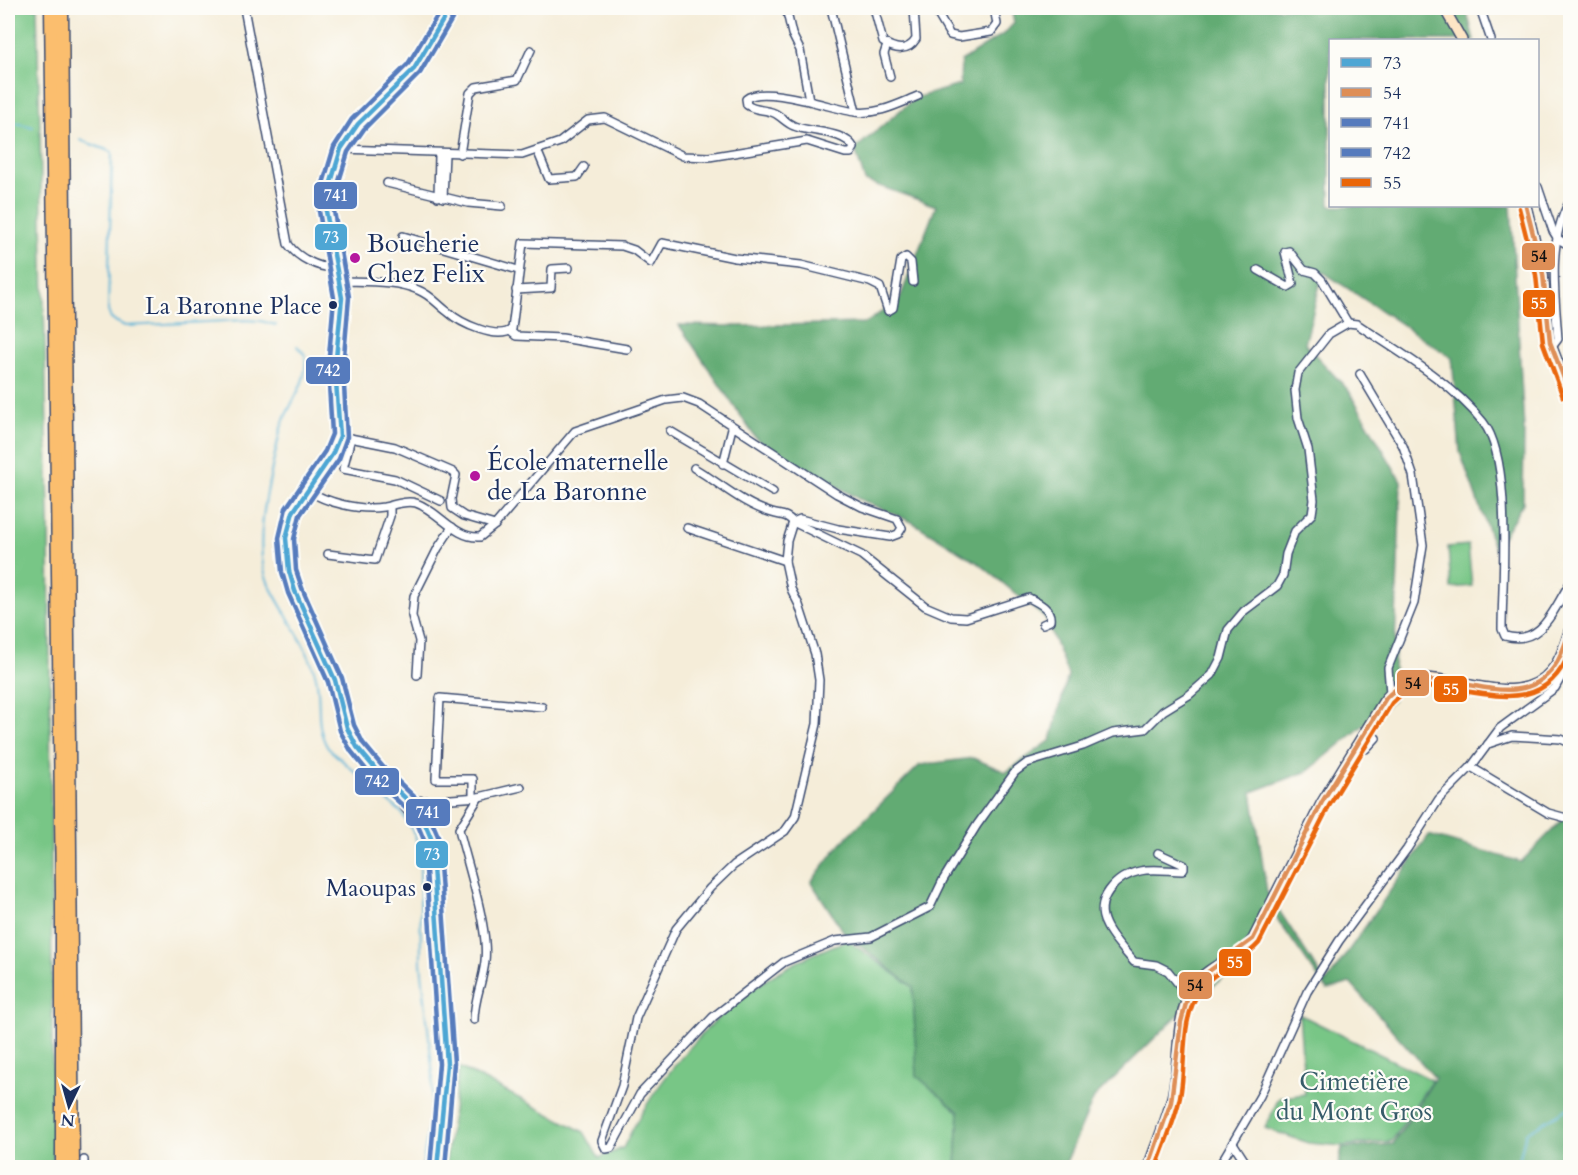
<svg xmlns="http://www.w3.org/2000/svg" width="1578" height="1175" font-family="Cardo,serif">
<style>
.green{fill:#78c686;stroke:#4a7a72;stroke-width:1.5}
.forest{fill:#62ab73;stroke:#3e6d68;stroke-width:1.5}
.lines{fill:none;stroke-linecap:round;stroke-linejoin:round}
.stream{stroke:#5ab3d7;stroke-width:2}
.street-casing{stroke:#3c4c70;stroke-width:10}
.secondary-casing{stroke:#3c4c70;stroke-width:12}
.highway-casing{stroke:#3c4c70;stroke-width:15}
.street{stroke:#fff;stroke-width:7}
.secondary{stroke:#fde5c5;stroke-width:9}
.highway{stroke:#fbbe6e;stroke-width:12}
.bus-1-casing{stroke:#fdfcf7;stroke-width:9}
.bus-2-casing{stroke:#fdfcf7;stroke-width:9}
.bus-3-casing{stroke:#fdfcf7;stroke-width:9}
.bus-4-casing{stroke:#fdfcf7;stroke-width:9}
.bus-5-casing{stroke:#fdfcf7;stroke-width:9}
.bus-1{stroke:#4ea6d4;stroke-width:4.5}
.bus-2{stroke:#de8e56;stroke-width:4.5}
.bus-3{stroke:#567bbd;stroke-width:4.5}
.bus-4{stroke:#567bbd;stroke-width:4.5}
.bus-5{stroke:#ea6608;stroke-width:4.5}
.poi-dot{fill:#b5179e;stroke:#fdfcf7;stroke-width:2}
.bus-dot{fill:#1b2f5e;stroke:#fdfcf7;stroke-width:2}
.labels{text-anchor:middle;stroke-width:4.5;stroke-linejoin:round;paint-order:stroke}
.bus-label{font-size:24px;fill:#1b2f5e;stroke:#fdfcf7;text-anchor:end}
.poi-label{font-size:26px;fill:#1b2f5e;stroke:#fdfcf7;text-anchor:start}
.park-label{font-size:26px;fill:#375c6a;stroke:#fdfcf7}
.line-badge{stroke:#fdfcf7;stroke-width:2}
.badge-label{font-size:16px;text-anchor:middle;font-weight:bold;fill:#fff}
.pale-badge-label{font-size:16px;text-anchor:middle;font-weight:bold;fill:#111}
</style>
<rect width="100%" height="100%" fill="#fdfcf7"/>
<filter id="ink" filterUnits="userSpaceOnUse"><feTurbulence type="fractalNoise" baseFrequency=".0167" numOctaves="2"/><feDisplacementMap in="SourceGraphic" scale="12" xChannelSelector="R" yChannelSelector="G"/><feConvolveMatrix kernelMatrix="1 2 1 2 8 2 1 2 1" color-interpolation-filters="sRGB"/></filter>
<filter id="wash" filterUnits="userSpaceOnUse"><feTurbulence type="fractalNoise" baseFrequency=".008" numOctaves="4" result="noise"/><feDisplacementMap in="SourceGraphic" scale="24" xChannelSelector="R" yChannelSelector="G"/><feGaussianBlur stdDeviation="1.35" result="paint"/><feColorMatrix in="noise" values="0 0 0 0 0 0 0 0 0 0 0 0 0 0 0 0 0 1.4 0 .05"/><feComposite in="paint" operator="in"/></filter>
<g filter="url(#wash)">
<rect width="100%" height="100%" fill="#f5edd9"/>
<g class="green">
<path d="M8 8H37L49 516 53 1168 8 1167Z"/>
<path d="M1468 545 1472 586 1451 588 1448 547Z"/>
<path d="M847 940 913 987 917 1076 959 1112 956 1167 445 1168 459 1067 584 1132 599 1158 623 1148C655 1080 717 1006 784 969 804 957 826 949 847 940Z"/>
<path d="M1299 1014 1432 1080 1392 1141 1342 1146 1308 1143 1265 1128 1279 1098 1305 1094Z"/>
</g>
<path class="forest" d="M1011 8H1466L1474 40H1330V206H1511L1524 429 1523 503 1495 550 1460 452 1452 358 1323 272 1305 344 1349 391 1401 481 1393 701 1308 771 1252 792 1267 892 1326 983 1429 835 1521 862 1570 812V1167H1338L1342 1148 1393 1144 1435 1078 1350 983 1327 990 1273 913 1251 954 1173 1020 1094 1098 1064 1167H956L959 1112 917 1076 913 987 845 934 811 882 841 843 920 765 973 758 1006 772 1051 740 1068 675 1046 619 980 564 912 522 859 499 757 440 679 325 739 326 866 323 900 298 936 206 865 181 855 149 915 98 960 85 961 61 1005 33 1014 23Z"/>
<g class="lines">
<g class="stream">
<path d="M8 121 33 127"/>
<path d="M80 140 112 152 108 311 111 319 125 326 245 320 261 321 276 325"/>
<path d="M297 346 305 355C310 386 284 406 279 436 271 475 250 548 269 584 284 615 305 640 315 673 323 699 313 724 328 748L402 813 415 835 420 854 421 963 433 1075 431 1113 422 1168"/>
<path d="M1517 1168 1526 1133 1570 1107"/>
</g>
</g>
</g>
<g filter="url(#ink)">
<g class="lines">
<g class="street-casing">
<g id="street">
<path d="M244 8 288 244C297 257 320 270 336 267"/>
<path d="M786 8 792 34 800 50 809 100"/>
<path d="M831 8 856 112"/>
<path d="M874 8 883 42C895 50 908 52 916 39L914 8"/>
<path d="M934 8 950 35 959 37 991 32 997 24 994 8"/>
<path d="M1480 8 1491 40"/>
<path d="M887 45 884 54 890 77"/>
<path d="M341 149 522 155 560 142 588 120 605 118 683 156 709 157 807 141 845 153H851L854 148C845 130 810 133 794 126 786 123 781 116 774 113 765 109 755 111 747 105L746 99C763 84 833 109 855 112 878 115 898 104 918 96"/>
<path d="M537 150 549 179 577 177 584 167"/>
<path d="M460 154 470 93 476 87 517 80 531 50"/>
<path d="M387 183 468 203 502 206"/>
<path d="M1538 187 1553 231 1558 239 1570 246"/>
<path d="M438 197 439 154"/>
<path d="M443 198 445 154"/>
<path d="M403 236 518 270"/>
<path d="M1258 270 1288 287 1293 284 1285 252 1289 251 1304 270 1315 273 1322 280 1348 323"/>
<path d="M339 281C365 282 395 280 418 290 431 295 437 304 448 312 460 323 498 341 512 329L523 243 622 246 634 250 651 263 662 243 735 258 801 265 870 282 880 287 888 311 893 308 901 260 906 257 911 262 913 282"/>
<path d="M516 290 551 288 552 269 569 268"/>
<path d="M510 331 516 336 562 338 627 349"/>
<path d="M1552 347 1558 339C1555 295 1547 240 1570 201"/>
<path d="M1360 374 1403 446 1413 475 1423 545 1414 603 1388 668 1390 693"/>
<path d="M670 431 773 492"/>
<path d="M340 436 395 447 453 472 456 475 451 499 452 508 464 516 495 525"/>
<path d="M351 438 343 469 395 479 441 501"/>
<path d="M723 464 732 428"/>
<path d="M694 468C720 483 742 504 772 513 782 516 786 514 793 522L861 555 925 606 951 617 966 618 1029 598C1039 603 1052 609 1050 621L1043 624"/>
<path d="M307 490C327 503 360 511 384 507 394 505 406 500 416 503 439 511 455 539 480 537L495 525 575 431 666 400 683 398 699 404 837 494 862 507 897 519 902 528 898 534 890 537 838 529 800 519 793 522 787 541 785 561 791 589 799 605 815 654 819 680 817 724 795 817 785 831 734 865 710 888 676 929 636 1018 622 1086 602 1141 606 1149 611 1148 640 1094 713 1017 784 962 835 941 871 937 930 907 943 880 977 825 1015 772 1027 763 1083 746 1113 733 1145 729 1163 711 1189 695 1212 675 1221 658 1228 630 1244 611 1277 586 1283 575 1286 554 1295 531 1312 514 1314 500 1308 449 1298 418 1295 390 1298 373 1329 334 1348 323 1357 324C1400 353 1450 381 1483 422 1513 460 1502 580 1502 629L1505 636C1542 646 1553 610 1570 583"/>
<path d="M687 528 785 561"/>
<path d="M328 554 375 560 390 516V506"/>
<path d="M417 675 419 641 412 616 414 596 438 548 452 527"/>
<path d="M1488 744 1512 736 1561 739 1570 743"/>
<path d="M1355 746 1366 749 1376 738"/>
<path d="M1471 767 1548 813 1570 819"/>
<path d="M406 797 423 801 479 797 459 829C467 864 489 927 485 961 483 982 474 999 474 1020"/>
<path d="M473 797V779H436L440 698 542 707"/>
<path d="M479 797 521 787"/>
<path d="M416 811H425L431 808"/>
<path d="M1158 853 1184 865V868L1182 871C1169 871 1153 868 1140 871 1116 876 1093 900 1106 925 1112 938 1124 950 1134 962L1156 965 1168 971 1188 996"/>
<path d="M1233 1143 1244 1160V1168"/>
<path d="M84 1160V1168"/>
<path d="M1218 1168 1260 1096 1307 992 1339 941 1407 849 1439 799 1471 767 1500 728 1555 688 1570 661"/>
</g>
</g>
<g class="secondary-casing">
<g id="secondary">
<path d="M1444 8 1462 40"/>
<path d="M1526 206 1543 274 1550 342 1570 394"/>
<path d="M395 787 420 812 431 835"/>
<path d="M437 1168 443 1126 447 1064 430 847 420 825 357 747 347 728 335 680 295 591 289 571 286 538 293 512 332 455 340 436V411L335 368 342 298 326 211 329 189 341 149 358 124 414 69 450 8"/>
<path d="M1148 1168C1156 1143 1168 1118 1173 1093 1180 1059 1174 1013 1195 984 1210 964 1237 959 1253 939L1322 802 1383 702C1391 691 1402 682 1416 679 1454 673 1518 711 1551 671 1561 660 1565 643 1570 629"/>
</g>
</g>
<g class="highway-casing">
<g id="highway">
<path d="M51 8 62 893V1168"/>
<path d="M62 8 73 1168"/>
</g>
</g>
<use href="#street" class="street"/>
<use href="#secondary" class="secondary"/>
<use href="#highway" class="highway"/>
<g class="bus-1-casing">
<path id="bus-1" d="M437 1168 447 1064 431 838 420 812 378 772 357 747 347 728 335 680 295 591 289 571 286 538 293 512 332 455 340 436 335 368 342 298 326 211 329 189 341 149 358 124 414 69 450 8"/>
</g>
<g class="bus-2-casing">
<g id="bus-2">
<path d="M1526 206 1543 274 1550 342 1570 394"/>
<path d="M1148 1168 1171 1102 1181 1022 1188 996 1201 977 1253 939 1322 802 1386 698C1432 648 1512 725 1554 667 1562 656 1566 642 1570 629"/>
</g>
</g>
<g class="bus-3-casing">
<path id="bus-3" d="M445 1168 454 1063 438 836 426 808 383 767 363 743 354 725 342 678 302 588 296 570 294 539 300 515 339 459 347 437 343 368 349 297 334 211 336 191 348 152 364 129 420 73 456 12"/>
</g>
<g class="bus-4-casing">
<path id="bus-4" d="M430 1167 439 1064 424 840 414 816 372 777 351 751 340 731 328 682 288 593 282 572 279 538 286 508 325 451 332 434 328 368 334 298 319 211 322 187 334 147 352 119 408 64 442 8"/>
</g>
<g class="bus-5-casing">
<g id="bus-5">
<path d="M1519 208 1536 275 1543 343 1563 397"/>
<path d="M1156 1168C1164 1144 1175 1121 1180 1097 1187 1062 1179 1019 1201 989 1215 969 1243 962 1259 943L1329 806 1392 703 1405 691 1417 686C1474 685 1542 725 1570 651"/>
</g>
</g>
<use href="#bus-1" class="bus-1"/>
<use href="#bus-2" class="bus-2"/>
<use href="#bus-3" class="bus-3"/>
<use href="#bus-4" class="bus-4"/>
<use href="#bus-5" class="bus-5"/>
</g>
</g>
<g class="poi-dot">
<circle cx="355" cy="258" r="6"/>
<circle cx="475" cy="476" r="6"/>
</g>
<g class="bus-dot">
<circle cx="333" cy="305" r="5"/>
<circle cx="427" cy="887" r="5"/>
</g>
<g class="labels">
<g class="bus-label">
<text x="322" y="314">La Baronne Place</text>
<text x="416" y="896">Maoupas</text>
</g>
<g class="poi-label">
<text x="367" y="252">Boucherie<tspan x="367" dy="30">Chez Felix</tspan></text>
<text x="487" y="470">École maternelle<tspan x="487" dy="30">de La Baronne</tspan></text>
</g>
<g class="park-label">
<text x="1354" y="1090">Cimetière<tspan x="1354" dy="30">du Mont Gros</tspan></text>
</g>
</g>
<g class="line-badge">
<rect x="313" y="181" width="45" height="29" rx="6" fill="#567bbd"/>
<rect x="314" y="223" width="34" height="28" rx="6" fill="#4ea6d4"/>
<rect x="1521" y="242" width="35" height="29" rx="6" fill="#de8e56"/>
<rect x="1522" y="289" width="34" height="29" rx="6" fill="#ea6608"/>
<rect x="305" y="356" width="46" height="29" rx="6" fill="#567bbd"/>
<rect x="1396" y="669" width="34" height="28" rx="6" fill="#de8e56"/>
<rect x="1433" y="675" width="35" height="28" rx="6" fill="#ea6608"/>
<rect x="354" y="767" width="46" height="29" rx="6" fill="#567bbd"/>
<rect x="405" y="798" width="46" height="29" rx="6" fill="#567bbd"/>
<rect x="415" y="840" width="34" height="29" rx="6" fill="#4ea6d4"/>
<rect x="1218" y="948" width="34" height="29" rx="6" fill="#ea6608"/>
<rect x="1178" y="971" width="35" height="29" rx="6" fill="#de8e56"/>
</g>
<g class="badge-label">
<text x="336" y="201">741</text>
<text x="331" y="243">73</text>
<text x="1539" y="309">55</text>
<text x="328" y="376">742</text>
<text x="1451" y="695">55</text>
<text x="377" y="787">742</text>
<text x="428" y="818">741</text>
<text x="432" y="860">73</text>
<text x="1235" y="968">55</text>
</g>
<g class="pale-badge-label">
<text x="1539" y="262">54</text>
<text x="1413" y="689">54</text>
<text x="1195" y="991">54</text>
</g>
<rect width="1578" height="1175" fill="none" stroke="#fdfcf7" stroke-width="30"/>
<rect x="1329" y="39" width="210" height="168" fill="#fdfcf7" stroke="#a3aaba" stroke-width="1.5"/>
<rect x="1341" y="58" width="30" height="9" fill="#4ea6d4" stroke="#a3aaba" stroke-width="1.5"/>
<text x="1383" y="69" font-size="18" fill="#1b2f5e">73</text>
<rect x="1341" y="88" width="30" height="9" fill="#de8e56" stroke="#a3aaba" stroke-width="1.5"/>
<text x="1383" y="99" font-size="18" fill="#1b2f5e">54</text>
<rect x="1341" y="118" width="30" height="9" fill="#567bbd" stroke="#a3aaba" stroke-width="1.5"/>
<text x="1383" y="129" font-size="18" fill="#1b2f5e">741</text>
<rect x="1341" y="148" width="30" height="9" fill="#567bbd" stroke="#a3aaba" stroke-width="1.5"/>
<text x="1383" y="159" font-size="18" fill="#1b2f5e">742</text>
<rect x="1341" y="178" width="30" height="9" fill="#ea6608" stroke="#a3aaba" stroke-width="1.5"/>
<text x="1383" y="189" font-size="18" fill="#1b2f5e">55</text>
<g transform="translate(69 1106) rotate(185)" stroke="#fdfcf7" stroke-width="4.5" paint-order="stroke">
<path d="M0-4.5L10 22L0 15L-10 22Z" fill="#1b2f5e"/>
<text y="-9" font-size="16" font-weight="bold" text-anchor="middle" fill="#1b2f5e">N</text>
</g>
</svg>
